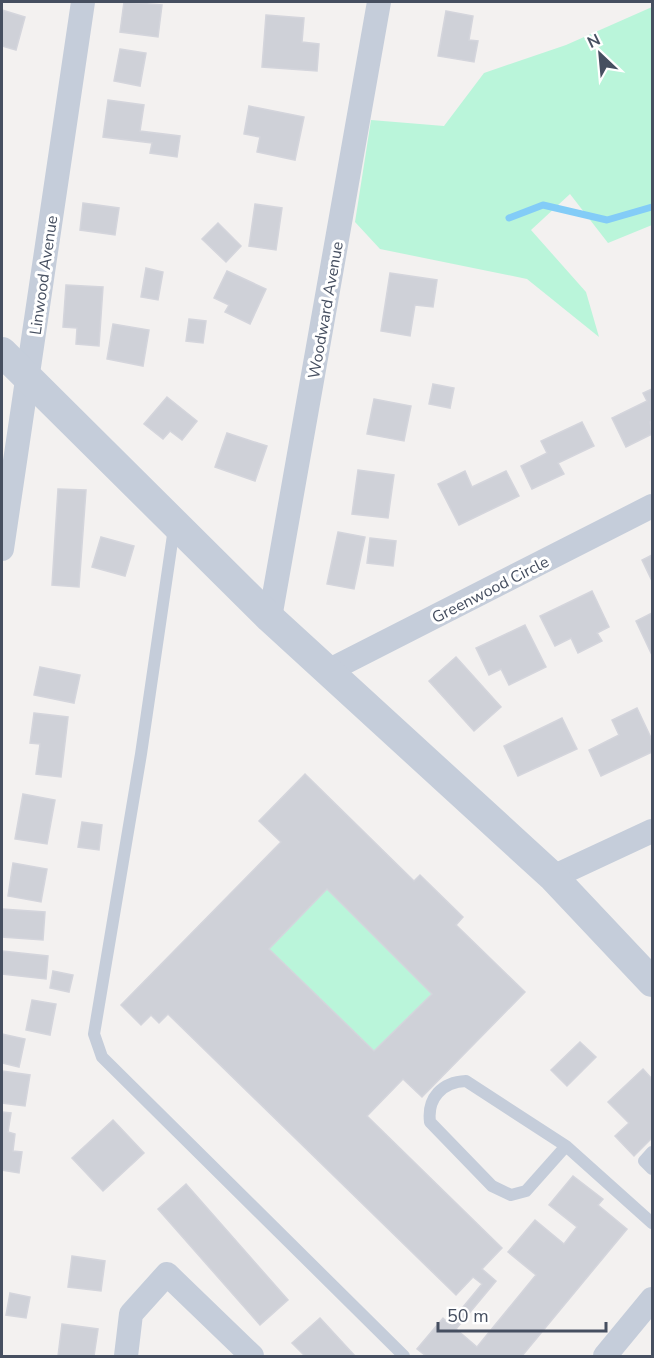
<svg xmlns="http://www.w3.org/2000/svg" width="654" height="1358" font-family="'Nunito Sans',sans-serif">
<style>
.green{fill:#baf5da}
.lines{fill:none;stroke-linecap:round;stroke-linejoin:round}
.stream{stroke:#83ccf7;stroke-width:7}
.building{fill:#cfd1d8;stroke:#d4d5dc;stroke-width:1.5;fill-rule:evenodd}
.service{stroke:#c5cdda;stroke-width:12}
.minor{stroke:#c5cdda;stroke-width:24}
.tertiary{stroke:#c5cdda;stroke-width:30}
.labels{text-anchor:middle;stroke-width:6;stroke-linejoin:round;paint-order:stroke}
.street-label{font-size:16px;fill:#464f60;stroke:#fff}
</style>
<rect width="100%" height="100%" fill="#f3f1f0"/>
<g class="green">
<path d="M652 7V225L608 243 570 194 531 230 586 292 599 337 527 279 380 249 355 222 371 120 444 126 484 73 566 45Z"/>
<path d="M327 889 432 994 374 1051 269 949Z"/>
</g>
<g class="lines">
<path class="stream" d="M509 218 543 205 607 220 652 207"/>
</g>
<g class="building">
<path d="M124 2 162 5 158 37 120 32Z"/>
<path d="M2 10 25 17 16 50 2 46Z"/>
<path d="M446 11 473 16 469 40 478 41 474 62 438 56Z"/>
<path d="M266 15 304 18 302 42 319 44 317 71 262 67Z"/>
<path d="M120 49 146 53 140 86 114 81Z"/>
<path d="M108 100 144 105 140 131 180 136 177 157 150 153 152 143 103 137Z"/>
<path d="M249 106 304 117 295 160 257 152 260 137 244 134Z"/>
<path d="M83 203 119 208 115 235 80 230Z"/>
<path d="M255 204 282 208 276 250 249 246Z"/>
<path d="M218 223 241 246 226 262 202 239Z"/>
<path d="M146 268 163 272 158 300 141 297Z"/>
<path d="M227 271 266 289 250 324 225 312 229 305 214 298Z"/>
<path d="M390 273 437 280 433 307 415 305 410 336 381 331Z"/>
<path d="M66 285 103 287 99 346 76 344 77 328 63 327Z"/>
<path d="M189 319 206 321 203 343 186 341Z"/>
<path d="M113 324 149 330 143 366 107 359Z"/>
<path d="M433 384 454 388 450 408 429 404Z"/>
<path d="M652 389V421L650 422 652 434 626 447 612 418 647 401 643 393Z"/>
<path d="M167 397 197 421 182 440 170 431 163 439 144 424Z"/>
<path d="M374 399 411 406 404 441 367 434Z"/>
<path d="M582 422 594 446 558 463 564 474 532 489 521 466 547 453 541 441Z"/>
<path d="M227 433 267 446 255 481 215 467Z"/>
<path d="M358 470 394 475 388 518 352 514Z"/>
<path d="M465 471 472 487 506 471 519 496 459 525 438 484Z"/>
<path d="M58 489 86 490 79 587 52 585Z"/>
<path d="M338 532 365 537 354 589 327 584Z"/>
<path d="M101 537 134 546 125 576 92 567Z"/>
<path d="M370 538 396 541 393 566 367 563Z"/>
<path d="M652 555V581L642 560Z"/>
<path d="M592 591 609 627 597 633 602 641 578 653 571 638 555 646 540 616Z"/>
<path d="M652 613V652L651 653 636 621Z"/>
<path d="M525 625 546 667 509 685 501 669 489 675 476 648Z"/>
<path d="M456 657 501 707 474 731 429 681Z"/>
<path d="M40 667 80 675 74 703 34 695Z"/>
<path d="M637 708 652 740V752L601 776 589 750 619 735 612 720Z"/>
<path d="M34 713 68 717 61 777 36 774 40 744 30 743Z"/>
<path d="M562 718 577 749 518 776 504 746Z"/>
<path d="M305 774 414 881 420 875 463 917 456 925 525 992 422 1097 403 1079 367 1116 502 1248 482 1269 496 1281 456 1329 477 1347 536 1275 508 1252 535 1220 564 1244 577 1227 549 1205 573 1176 603 1199 598 1205 627 1229 522 1356H426L417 1349 443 1318 449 1324 482 1284 473 1277 456 1295 168 1014 159 1023 151 1015 141 1025 121 1005 281 842 259 821ZM327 889 432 994 374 1051 269 949Z"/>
<path d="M23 794 55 800 47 844 15 839Z"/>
<path d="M82 822 102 825 99 850 78 847Z"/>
<path d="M13 863 47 869 41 902 8 896Z"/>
<path d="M2 909 45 912 43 940 2 937Z"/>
<path d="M2 951 48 956 46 979 2 974Z"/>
<path d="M53 971 73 975 69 992 50 988Z"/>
<path d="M32 1000 56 1004 50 1035 26 1030Z"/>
<path d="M2 1034 25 1039 19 1067 2 1063Z"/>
<path d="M580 1042 596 1057 567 1086 551 1070Z"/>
<path d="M643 1069 652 1079V1138L634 1156 615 1136 629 1123 608 1102Z"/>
<path d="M2 1071 30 1075 25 1106 2 1103Z"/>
<path d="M2 1112 11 1113 8 1132 15 1134 13 1151 22 1152 19 1173 2 1170Z"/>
<path d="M113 1120 144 1153 103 1191 72 1158Z"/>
<path d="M186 1184 288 1300 260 1325 158 1209Z"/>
<path d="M72 1256 105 1261 101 1291 68 1287Z"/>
<path d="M10 1293 30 1297 26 1318 6 1315Z"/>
<path d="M320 1318 355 1356H305L292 1343Z"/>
<path d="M62 1324 98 1329 94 1356H58Z"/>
</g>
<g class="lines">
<g class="service">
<path d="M174 528 141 754 94 1034 102 1057 404 1356"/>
<path d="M566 1146 526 1191 511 1195 492 1186 430 1122C427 1098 442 1082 466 1081L566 1146 652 1223"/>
<path d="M652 1152 644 1161 652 1169"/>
</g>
<g class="minor">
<path d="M2 549 83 2"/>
<path d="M270 618 379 2"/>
<path d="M328 671 652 506"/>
<path d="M553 877 652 831"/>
<path d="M126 1356 131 1314 167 1274 252 1356"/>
<path d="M605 1356 652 1299"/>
</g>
<path class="tertiary" d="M2 352 270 618 553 877 652 982"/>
</g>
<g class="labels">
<g class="street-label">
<text transform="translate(43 275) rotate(-82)" y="6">Linwood Avenue</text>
<text transform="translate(325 310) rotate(-80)" y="6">Woodward Avenue</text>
<text transform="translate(490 589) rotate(-27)" y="6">Greenwood Circle</text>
</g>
</g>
<rect width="654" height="1358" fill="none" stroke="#464f60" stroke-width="6"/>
<g transform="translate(600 54) rotate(334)" stroke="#ffffff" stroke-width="4.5" paint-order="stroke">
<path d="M0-4.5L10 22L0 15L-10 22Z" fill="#464f60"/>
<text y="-9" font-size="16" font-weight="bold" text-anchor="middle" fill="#464f60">N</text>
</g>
<path d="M438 1322v9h168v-9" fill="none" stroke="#464f60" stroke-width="3"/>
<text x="447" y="1322" font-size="18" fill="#464f60" stroke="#ffffff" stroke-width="4.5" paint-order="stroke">50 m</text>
</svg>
